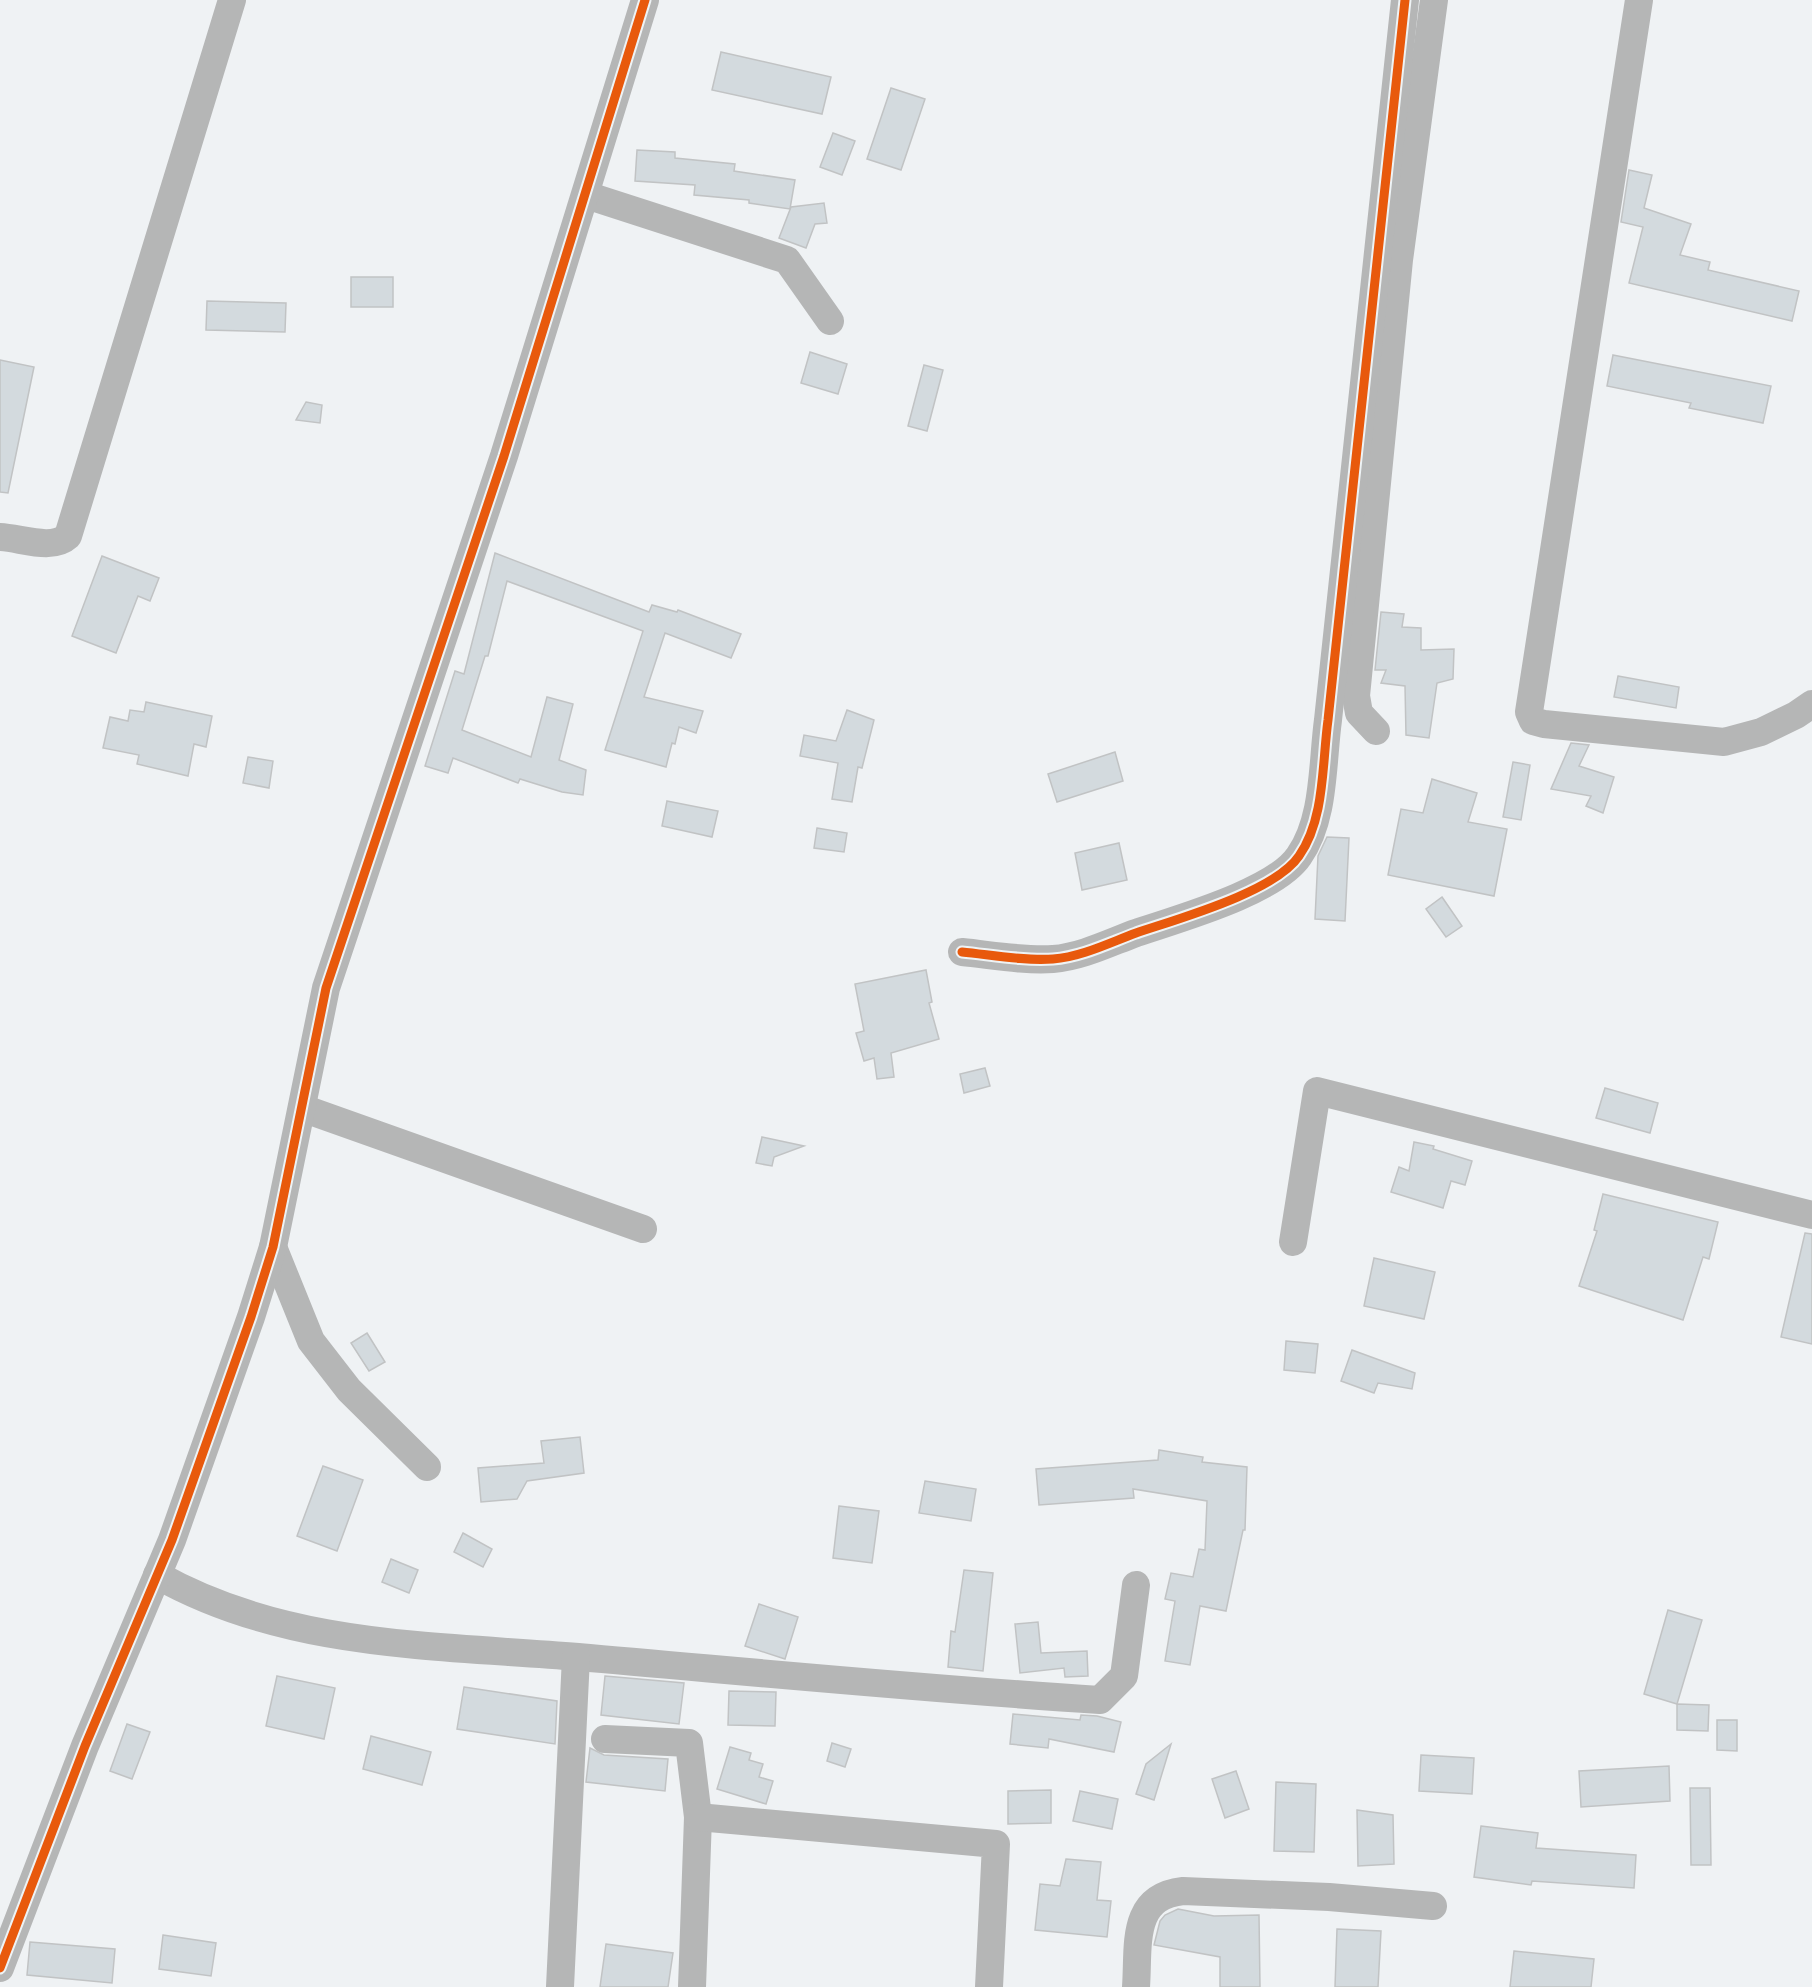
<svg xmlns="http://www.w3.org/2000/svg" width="1812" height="1987" font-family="Signika,sans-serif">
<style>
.building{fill:#d3dade;stroke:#c1c3c4;stroke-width:1.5}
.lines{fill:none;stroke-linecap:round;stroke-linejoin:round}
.minor{stroke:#b5b6b6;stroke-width:28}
.cycleway-casing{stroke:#eef3f5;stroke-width:13}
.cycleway{stroke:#e8590c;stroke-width:9}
</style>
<rect width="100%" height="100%" fill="#eff2f4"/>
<g class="building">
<path d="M721 52 831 77 822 114 712 90Z"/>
<path d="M891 88 925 99 901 170 867 159Z"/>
<path d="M833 133 855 141 842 175 820 167Z"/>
<path d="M637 150 675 152V158L735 164 734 171 795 180 790 209 749 203V200L694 195 695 185 635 181Z"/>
<path d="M1629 170 1652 175 1644 208 1691 224 1680 255 1710 262 1708 270 1799 291 1792 321 1629 283 1643 227 1621 222Z"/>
<path d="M824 203 827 223 815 224 806 248 779 238 791 207Z"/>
<rect x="351" y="277" width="42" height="30"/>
<path d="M207 301 286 303 285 332 206 330Z"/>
<path d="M810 352 847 364 838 394 801 383Z"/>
<path d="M1613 355 1771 386 1763 423 1689 408 1691 403 1607 386Z"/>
<path d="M0 360 34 367 8 493 0 492Z"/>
<path d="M924 365 943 370 927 431 908 426Z"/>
<path d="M306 402 322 405 320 423 296 420Z"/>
<path d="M495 553 649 612 652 605 677 612 678 610 741 634 731 658 665 633 644 697 703 711 696 733 679 727 675 744 672 743 666 767 605 750 643 631 507 581 488 656H485L462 730 531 757 547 697 573 704 559 760 586 770 583 795 562 792 520 779 518 783 453 758 448 773 425 766 455 671 464 674Z"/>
<path d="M102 556 159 578 150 601 138 596 116 653 72 636Z"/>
<path d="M1381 612 1404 614 1402 627 1421 628V650L1454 649 1453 679 1437 683 1429 738 1406 735 1405 686 1381 683 1386 670H1375Z"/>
<path d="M1618 676 1679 687 1676 708 1614 697Z"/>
<path d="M146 702 212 716 206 747 194 744 188 776 137 764 139 755 103 748 110 717 128 721 130 710 144 712Z"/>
<path d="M847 710 874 720 862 768 858 767 852 802 832 799 838 763 800 756 804 735 836 741Z"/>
<path d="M1571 743 1589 745 1579 766 1614 777 1603 813 1586 806 1591 796 1551 789Z"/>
<path d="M1115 752 1123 781 1057 802 1048 774Z"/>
<path d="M248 757 273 761 269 788 243 783Z"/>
<path d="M1513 762 1530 765 1521 820 1503 817Z"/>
<path d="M1432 779 1477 793 1468 822 1507 829 1494 896 1388 875 1401 809 1423 813Z"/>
<path d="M667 801 718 811 712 837 662 826Z"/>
<path d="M817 828 847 833 844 852 814 848Z"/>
<path d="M1327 837 1349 838 1345 921 1315 919 1318 856Z"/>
<path d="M1119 843 1127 880 1082 890 1075 853Z"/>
<path d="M1442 897 1462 926 1446 937 1426 909Z"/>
<path d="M926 970 932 1002 929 1003 939 1039 891 1053 894 1077 877 1079 874 1058 864 1061 856 1033 864 1031 855 984Z"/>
<path d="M985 1068 990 1086 964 1093 960 1074Z"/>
<path d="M1605 1088 1658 1103 1650 1133 1596 1118Z"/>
<path d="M762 1137 804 1146 774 1157 772 1166 756 1163Z"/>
<path d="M1414 1142 1434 1146 1433 1149 1472 1161 1465 1185 1451 1181 1443 1208 1391 1192 1399 1167 1409 1171Z"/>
<path d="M1603 1194 1718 1222 1709 1259 1703 1257 1683 1320 1579 1286 1597 1231 1594 1230Z"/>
<path d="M1805 1233 1812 1234V1344L1781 1337Z"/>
<path d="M1374 1258 1435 1272 1424 1319 1364 1306Z"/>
<path d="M367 1333 385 1362 369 1371 351 1343Z"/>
<path d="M1286 1341 1318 1344 1315 1373 1284 1370Z"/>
<path d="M1352 1350 1415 1373 1412 1389 1378 1383 1374 1393 1341 1381Z"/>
<path d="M580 1437 584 1473 527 1481 517 1499 481 1502 478 1468 544 1463 541 1441Z"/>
<path d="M1159 1450 1203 1457 1202 1462 1247 1467 1245 1530H1243L1226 1611 1200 1606 1190 1665 1165 1661 1175 1601 1165 1599 1171 1573 1193 1577 1199 1549 1205 1550 1207 1501 1133 1489 1134 1498 1039 1505 1036 1469 1158 1460Z"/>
<path d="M323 1466 363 1480 337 1551 297 1536Z"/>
<path d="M925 1481 976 1489 971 1521 919 1513Z"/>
<path d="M839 1506 879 1511 872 1563 833 1558Z"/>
<path d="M463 1533 492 1549 483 1567 454 1552Z"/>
<path d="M391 1559 418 1570 409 1593 382 1582Z"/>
<path d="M964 1570 993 1573 983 1671 948 1667 951 1631 955 1632Z"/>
<path d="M759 1604 798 1617 785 1659 745 1646Z"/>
<path d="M1668 1610 1702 1620 1677 1704 1644 1694Z"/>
<path d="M1038 1622 1041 1653 1087 1651 1088 1676 1065 1677 1064 1668 1020 1673 1015 1624Z"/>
<path d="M277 1676 335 1688 324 1739 266 1726Z"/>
<path d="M605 1676 684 1683 679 1724 601 1715Z"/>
<path d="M464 1687 557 1701 555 1744 457 1729Z"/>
<path d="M729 1691 776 1692 775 1726 728 1725Z"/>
<path d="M1677 1704 1709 1705 1708 1731 1677 1730Z"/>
<path d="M1013 1714 1080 1720 1081 1715 1097 1716 1121 1722 1114 1752 1049 1739 1048 1748 1010 1744Z"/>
<path d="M1717 1720H1737V1751L1717 1750Z"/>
<path d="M127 1724 150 1732 132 1779 110 1771Z"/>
<path d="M371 1736 431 1752 422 1785 363 1769Z"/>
<path d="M832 1743 851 1749 845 1767 827 1761Z"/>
<path d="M1171 1744 1154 1800 1136 1794 1146 1764Z"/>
<path d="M730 1747 751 1753 749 1760 763 1764 759 1777 773 1781 766 1804 717 1789Z"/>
<path d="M590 1748 604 1755 668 1759 665 1791 586 1782Z"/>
<path d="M1421 1755 1474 1758 1472 1794 1419 1791Z"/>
<path d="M1669 1766 1670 1801 1581 1807 1579 1771Z"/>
<path d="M1236 1771 1249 1809 1225 1818 1212 1779Z"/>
<path d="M1276 1782 1316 1784 1314 1852 1274 1851Z"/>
<path d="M1690 1788H1710L1711 1865H1691Z"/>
<path d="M1051 1790V1823L1008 1824V1791Z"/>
<path d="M1080 1791 1118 1799 1112 1829 1073 1821Z"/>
<path d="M1357 1810 1393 1815 1394 1864 1358 1866Z"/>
<path d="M1481 1826 1538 1833 1536 1848 1636 1855 1634 1888 1532 1881 1531 1885 1474 1877Z"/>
<path d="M1066 1859 1101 1862 1097 1900 1111 1901 1107 1937 1035 1930 1040 1884 1060 1886Z"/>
<path d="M1178 1909 1214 1916 1259 1915 1260 1987H1220V1957L1154 1945 1160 1921 1165 1915Z"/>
<path d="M1337 1929 1381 1931 1378 1987H1335Z"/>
<path d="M163 1935 216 1943 211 1976 159 1969Z"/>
<path d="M30 1942 115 1949 112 1983 27 1975Z"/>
<path d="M606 1944 673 1953 668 1987H600Z"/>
<path d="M1514 1951 1594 1959 1591 1987H1510Z"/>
</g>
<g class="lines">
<g class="minor">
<path d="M1639 0 1529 712 1533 721 1544 724 1724 742 1761 732 1796 715 1812 704"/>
<path d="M586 195 787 260 830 321"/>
<path d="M0 537C21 538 52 551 68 536L232 0"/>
<path d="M1376 731 1359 713 1356 696 1399 260 1434 0"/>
<path d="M962 952C992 955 1024 961 1053 959 1081 957 1109 943 1136 933 1177 919 1275 892 1299 856 1325 819 1322 764 1328 720L1405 0"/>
<path d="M302 1108 643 1229"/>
<path d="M1293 1242 1317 1091 1812 1215"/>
<path d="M273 1247 311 1341 349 1390 427 1467"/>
<path d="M157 1575C286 1648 435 1645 578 1657 752 1672 926 1689 1100 1700L1124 1676 1136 1585"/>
<path d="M605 1739 689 1743 698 1817 692 1987"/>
<path d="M698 1817 996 1844 989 1987"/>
<path d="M0 1968 85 1746 172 1540 251 1317 273 1247 326 988 504 456 645 0"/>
<path d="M560 1987 576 1657"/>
<path d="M1136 1987C1139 1945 1130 1897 1183 1891L1329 1897 1433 1906"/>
</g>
<g class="cycleway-casing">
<g id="cycleway">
<path d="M962 952C992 955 1024 961 1053 959 1081 957 1109 943 1136 933 1177 919 1275 892 1299 856 1325 819 1322 764 1328 720L1405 0"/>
<path d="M0 1968 85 1746 172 1540 251 1317 273 1247 326 988 504 456 645 0"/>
</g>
</g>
<use href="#cycleway" class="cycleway"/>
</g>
</svg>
